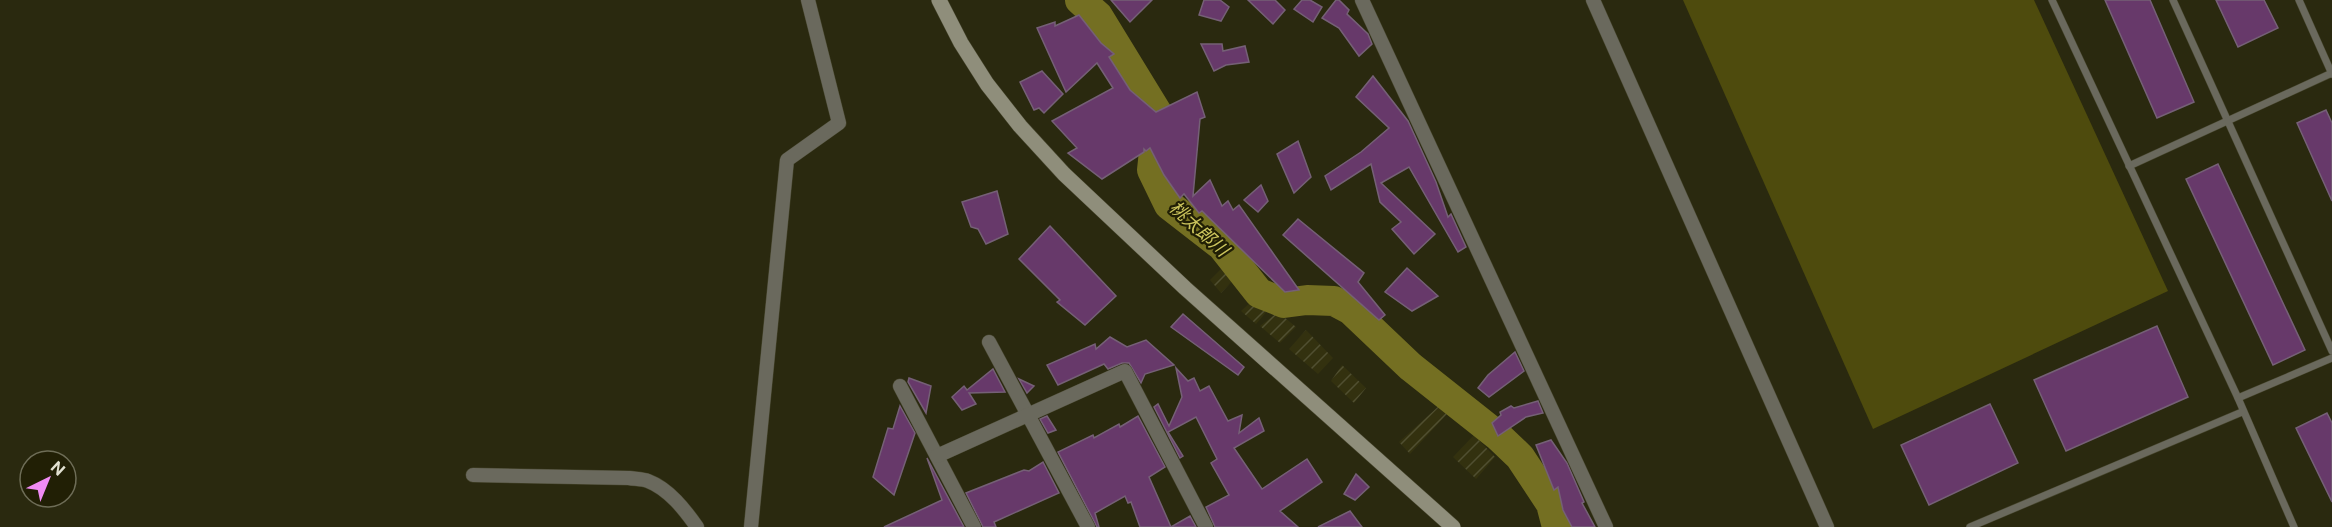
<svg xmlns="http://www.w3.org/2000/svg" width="2332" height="527" font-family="'Public Sans','Noto Sans JP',sans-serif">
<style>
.industrial{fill:url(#industrial-furrows)}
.garden{fill:#4e4b0d}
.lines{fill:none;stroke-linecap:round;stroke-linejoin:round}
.river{stroke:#746f22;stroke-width:30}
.building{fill:#67396a;stroke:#756076;stroke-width:1.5}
.lane-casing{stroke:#47462e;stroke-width:8}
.street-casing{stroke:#47462e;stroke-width:15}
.secondary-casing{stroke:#47462e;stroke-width:16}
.lane{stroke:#6a695d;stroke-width:7}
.street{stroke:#6a695d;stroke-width:14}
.secondary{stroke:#8f8e7b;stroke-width:15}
.labels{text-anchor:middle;stroke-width:4.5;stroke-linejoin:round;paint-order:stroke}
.water-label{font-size:18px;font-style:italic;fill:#ccc55d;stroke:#211f05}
</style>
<defs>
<pattern id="industrial-furrows" width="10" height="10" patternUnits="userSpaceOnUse" patternTransform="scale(1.5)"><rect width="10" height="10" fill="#33310f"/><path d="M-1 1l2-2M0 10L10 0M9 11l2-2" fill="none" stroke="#504f31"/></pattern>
</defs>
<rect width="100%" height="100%" fill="#2a290f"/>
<g class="industrial">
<path d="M1224 266 1235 278 1221 293 1210 280Z"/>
<path d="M1253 300 1268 310 1256 324 1241 311Z"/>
<path d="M1278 312 1296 327 1280 343 1260 326Z"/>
<path d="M1306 330 1333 358 1318 374 1289 349Z"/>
<path d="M1342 365 1366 388 1354 403 1331 381Z"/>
<path d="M1440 405 1448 413 1410 454 1399 442Z"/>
<path d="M1474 435 1495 457 1476 479 1453 457Z"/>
</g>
<path class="garden" d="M1683 0H2034L2168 291 1873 429Z"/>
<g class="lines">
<path class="river" d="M1080 0 1098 16 1158 114 1152 170 1169 205 1222 246 1259 293 1284 303 1307 300 1334 301 1351 310 1411 367 1498 436 1520 457 1551 504 1557 527"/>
</g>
<g class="building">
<path d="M1111 0H1152L1130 22Z"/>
<path d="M1204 0H1220L1229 7 1221 21 1199 15Z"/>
<path d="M1248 0H1275L1285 10 1273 24Z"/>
<path d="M1302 0H1310L1322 7 1313 22 1294 9Z"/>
<path d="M1336 0H1339L1349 10 1347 14 1368 34 1372 44 1359 56 1339 28 1322 18Z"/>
<path d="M2105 0H2150L2194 102 2157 118Z"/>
<path d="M2216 0H2264L2278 28 2238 47Z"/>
<path d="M1079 15 1101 43 1114 54 1109 57 1130 90 1156 112 1197 92 1205 117 1200 119 1193 196 1210 180 1222 206 1228 201 1233 210 1239 205 1299 290 1285 292 1202 211 1199 213 1184 194 1180 198 1164 175 1150 148 1146 151 1144 149V152L1102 179 1068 153 1077 148 1052 121 1113 88 1097 63 1066 92 1037 28 1055 22V26Z"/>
<path d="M1201 44H1222L1223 51 1245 46 1249 62 1226 65 1214 71Z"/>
<path d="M1042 71 1063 94 1044 113 1039 108 1034 110 1020 82Z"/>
<path d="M1373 76 1408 121 1436 182 1448 217 1451 214 1466 247 1458 252 1409 167 1381 183 1435 234 1414 254 1392 229 1401 222 1380 202 1371 164 1331 190 1325 176 1361 152 1389 128 1356 97Z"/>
<path d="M2326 110 2332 123V201L2297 123Z"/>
<path d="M1298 141 1311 177 1294 193 1277 154Z"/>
<path d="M2218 164 2305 350 2273 365 2186 179Z"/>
<path d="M1261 185 1268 201 1258 212 1244 200Z"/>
<path d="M997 191 1008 234 986 244 978 229 971 227 962 202Z"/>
<path d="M1298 219 1364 273 1358 282 1385 315 1379 320 1283 235Z"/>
<path d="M1050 226 1116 296 1085 325 1057 302 1060 300 1019 259Z"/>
<path d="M1407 268 1438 296 1412 311 1385 292Z"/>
<path d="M1183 314 1244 367 1238 375 1171 327Z"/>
<path d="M2157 326 2188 397 2066 451 2034 380Z"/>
<path d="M1110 337 1127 347 1146 340 1174 365 1145 374 1141 383 1129 363H1122L1108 369 1104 364 1058 385 1047 365 1095 344 1096 349Z"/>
<path d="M1515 352 1524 371 1489 397 1478 388 1488 375Z"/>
<path d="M1176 368 1188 381 1194 378 1200 391 1209 386 1228 421 1242 415 1239 433 1259 418 1264 431 1234 448 1262 489 1307 459 1322 482 1280 511 1298 527H1215L1206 507 1229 495 1211 463 1217 459 1196 417 1168 432 1183 456 1180 458 1154 407 1158 404 1169 426 1182 397Z"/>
<path d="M993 369 1005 392 969 393 976 404 962 410 952 397 964 386 967 390Z"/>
<path d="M909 378 931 386 926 413 908 382Z"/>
<path d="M1019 379 1034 386 1027 393Z"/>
<path d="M1538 401 1543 413 1526 417 1498 436 1492 423 1501 415 1500 412 1511 406 1514 408Z"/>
<path d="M1990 404 2018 463 1929 505 1901 445Z"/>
<path d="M900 406 915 433 894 495 873 477 888 428 893 429Z"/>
<path d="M2327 413 2332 423V502L2296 428Z"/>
<path d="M1047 416 1056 430 1048 433 1040 419Z"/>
<path d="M1138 416 1165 467 1149 477 1171 527 1190 516 1196 527H1140L1131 502 1128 503 1125 496 1095 513 1099 527H1097L1058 452 1093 435 1094 438 1119 424 1120 427Z"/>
<path d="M1551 440 1567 463 1584 502 1582 503 1595 527H1572L1563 510 1558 487 1554 490 1536 445Z"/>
<path d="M927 458 964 527H884L942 500Z"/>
<path d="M1043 462 1059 493 994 522 996 527H983L966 493 1024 470 1029 471Z"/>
<path d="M1356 474 1369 487 1355 500 1344 494Z"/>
<path d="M1350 511 1362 527H1318Z"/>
</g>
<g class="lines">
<g class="lane-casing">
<g id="lane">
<path d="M2052 0 2238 398 2294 527"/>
<path d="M2173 0 2332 351"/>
<path d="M2299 0 2332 74"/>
<path d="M2129 166 2332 73"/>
<path d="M2238 398 2332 358"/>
<path d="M1970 527 2242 412"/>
</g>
</g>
<g class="street-casing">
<g id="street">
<path d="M1362 0 1606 527"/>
<path d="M1593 0 1827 527"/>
<path d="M989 342 1088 527"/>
<path d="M900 386 974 527"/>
<path d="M937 456 1125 371 1206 527"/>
<path d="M473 475 629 478C635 479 643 479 648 481 669 489 685 510 697 527"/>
<path d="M751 527 787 160 839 123 808 0"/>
</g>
</g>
<g class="secondary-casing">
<path id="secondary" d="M939 0 961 43 987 84 1020 126 1064 174 1185 288 1453 527"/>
</g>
<use href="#lane" class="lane"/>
<use href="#street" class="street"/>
<use href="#secondary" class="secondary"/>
</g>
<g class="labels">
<g class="water-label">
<text transform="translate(1199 229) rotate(42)" y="6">桃太郎川</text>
</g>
</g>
<g transform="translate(48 479) rotate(43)"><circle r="28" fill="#211f05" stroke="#6e6d57" stroke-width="1.5"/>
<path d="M0-4.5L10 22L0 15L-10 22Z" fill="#f08bf5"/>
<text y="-9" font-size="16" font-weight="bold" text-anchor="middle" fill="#e2e1d2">N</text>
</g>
</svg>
